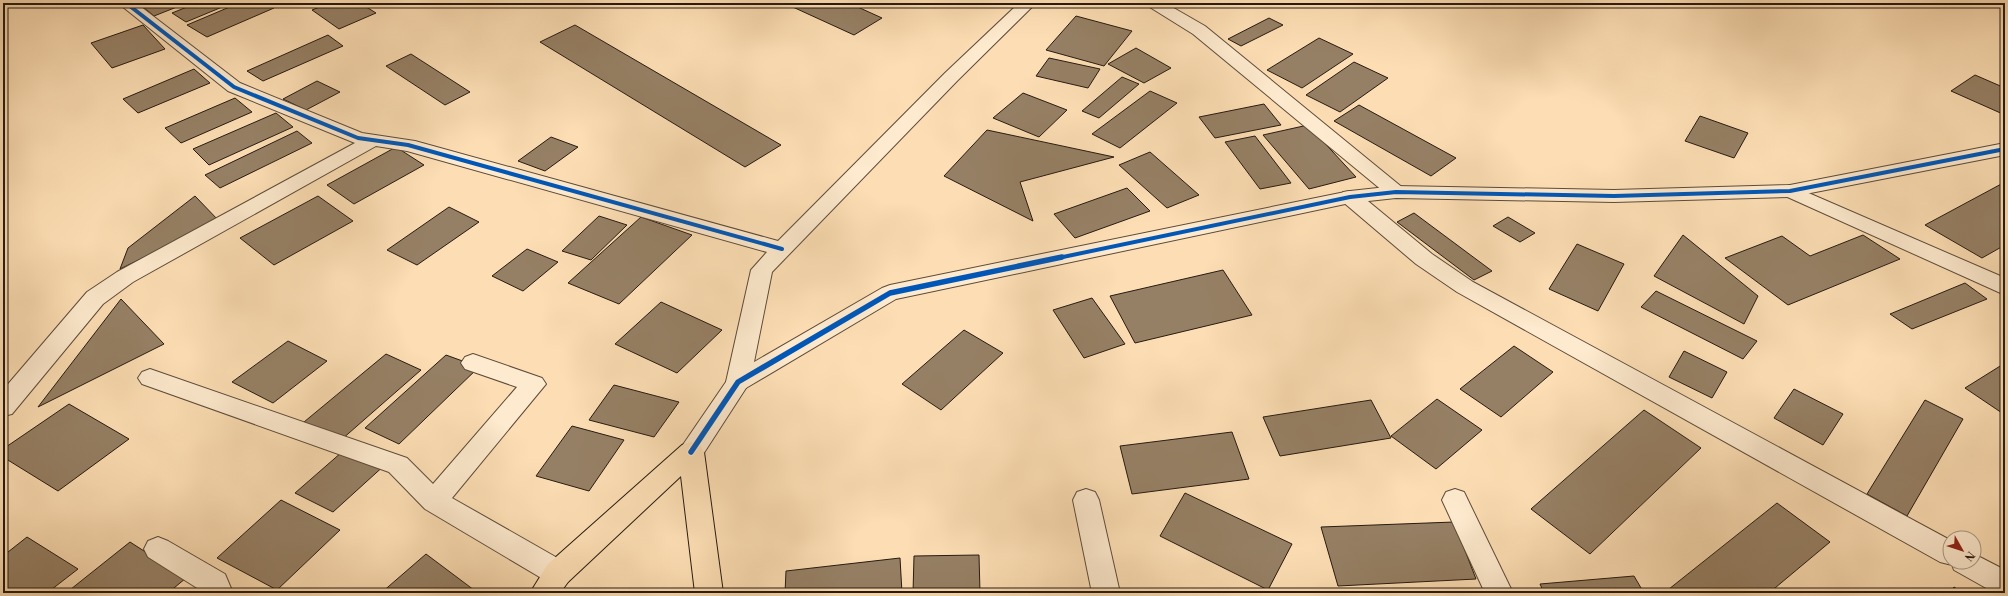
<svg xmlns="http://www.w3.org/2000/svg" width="2008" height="596" font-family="'Libre Bodoni',serif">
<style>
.building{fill:#968065;stroke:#261a10}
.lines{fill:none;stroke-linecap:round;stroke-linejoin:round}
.minor-casing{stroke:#5c4b39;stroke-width:2}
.tertiary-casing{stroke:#5c4b39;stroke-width:2}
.primary-casing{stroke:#261a10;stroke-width:2}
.minor{fill:#feeace;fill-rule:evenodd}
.tertiary{fill:#feeace;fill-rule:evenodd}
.primary{fill:#fddeb4;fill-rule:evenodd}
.cycleway-far1-casing{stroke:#feeace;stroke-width:6}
.cycleway-casing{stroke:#feeace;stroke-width:8}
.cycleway-far1{stroke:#0057b8;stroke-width:4}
.cycleway{stroke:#0057b8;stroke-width:5.5}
</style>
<rect width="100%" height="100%" fill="#fddeb4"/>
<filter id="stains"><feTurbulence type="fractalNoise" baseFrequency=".005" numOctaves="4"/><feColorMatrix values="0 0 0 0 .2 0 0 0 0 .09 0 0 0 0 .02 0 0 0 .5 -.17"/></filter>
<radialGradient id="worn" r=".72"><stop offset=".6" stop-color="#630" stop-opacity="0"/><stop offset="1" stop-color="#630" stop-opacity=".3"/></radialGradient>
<g class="building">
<path d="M152 3H187L154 16 143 7Z"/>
<path d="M197 3H223L227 5 186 22 172 13Z"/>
<path d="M239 3H265L274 8 207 37 187 25Z"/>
<path d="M330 3H360L376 13 339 29 312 10Z"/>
<path d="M784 3H849L882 18 854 35Z"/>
<path d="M1076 16 1132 31 1104 66 1046 50Z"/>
<path d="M1269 18 1283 25 1241 46 1228 39Z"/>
<path d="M143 25 165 49 112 68 91 43Z"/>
<path d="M575 25 781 145 745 167 540 42Z"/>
<path d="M328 35 343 46 263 81 247 71Z"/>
<path d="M1319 38 1353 54 1302 88 1267 70Z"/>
<path d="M1136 48 1171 68 1144 83 1108 64Z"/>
<path d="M411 54 470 92 445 105 386 66Z"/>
<path d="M1049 58 1100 69 1088 88 1036 76Z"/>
<path d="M1354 62 1388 78 1340 112 1306 95Z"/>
<path d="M194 69 210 83 138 113 123 99Z"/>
<path d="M1975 75 2005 88V115L1951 91Z"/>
<path d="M1122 77 1139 84 1099 118 1082 111Z"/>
<path d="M317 81 340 92 306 110 283 99Z"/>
<path d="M1150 91 1177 103 1120 148 1092 134Z"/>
<path d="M1023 93 1067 110 1039 137 993 118Z"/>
<path d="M235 98 252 112 181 143 165 128Z"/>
<path d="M1264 104 1281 125 1215 138 1199 117Z"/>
<path d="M1359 105 1456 158 1431 176 1334 121Z"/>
<path d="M276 113 293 127 209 165 193 149Z"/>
<path d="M1700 116 1748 133 1734 158 1685 141Z"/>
<path d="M1308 125 1356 177 1309 189 1263 135Z"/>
<path d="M987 130 1114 157 1020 182 1033 221 944 176Z"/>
<path d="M297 131 312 143 220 188 205 175Z"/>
<path d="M1255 136 1291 183 1260 189 1225 142Z"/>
<path d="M551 137 578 147 545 171 518 161Z"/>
<path d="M396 147 424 165 354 204 327 185Z"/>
<path d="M1150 152 1199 195 1167 208 1119 165Z"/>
<path d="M2005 182V245L1982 258 1925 225Z"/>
<path d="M1127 188 1150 211 1075 238 1054 214Z"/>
<path d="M195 196 219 221 120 269 128 248Z"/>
<path d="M318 196 353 221 274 265 240 238Z"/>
<path d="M449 207 479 222 417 265 387 250Z"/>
<path d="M1414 213 1492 271 1474 280 1397 222Z"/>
<path d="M599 216 627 225 591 260 562 251Z"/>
<path d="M641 217 692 235 619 304 568 283Z"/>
<path d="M1508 217 1535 233 1520 242 1493 226Z"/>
<path d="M1683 235 1758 296 1744 324 1654 276Z"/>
<path d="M1863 235 1900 259 1788 305 1725 258 1782 236 1810 256Z"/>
<path d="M1577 244 1624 264 1598 311 1549 289Z"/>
<path d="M527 249 558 262 523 291 492 276Z"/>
<path d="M1223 270 1252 315 1135 343 1110 296Z"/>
<path d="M1965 283 1987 299 1912 329 1890 314Z"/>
<path d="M1656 291 1757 341 1743 359 1641 307Z"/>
<path d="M1092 298 1125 344 1084 358 1053 310Z"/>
<path d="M121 299 164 344 38 407Z"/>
<path d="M661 302 722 330 677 373 615 344Z"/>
<path d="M964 330 1003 353 941 410 902 384Z"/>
<path d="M288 341 327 361 273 403 232 382Z"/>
<path d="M1514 346 1553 372 1501 417 1460 389Z"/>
<path d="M1684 351 1727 372 1712 398 1669 377Z"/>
<path d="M386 354 421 370 341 440 304 422Z"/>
<path d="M446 355 479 367 399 444 365 428Z"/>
<path d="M2005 363V415L1965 388Z"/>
<path d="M614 385 679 402 654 437 589 420Z"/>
<path d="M1794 389 1843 414 1823 445 1774 418Z"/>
<path d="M1437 399 1482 430 1436 469 1391 436Z"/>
<path d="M1371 400 1391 438 1280 456 1263 417Z"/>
<path d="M1925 400 1963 419 1907 516 1867 494Z"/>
<path d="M69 404 129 439 58 491 3 457V449Z"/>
<path d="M1644 410 1701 448 1590 554 1531 509Z"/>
<path d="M572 426 624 440 589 491 536 476Z"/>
<path d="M1232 432 1249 479 1132 494 1120 446Z"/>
<path d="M350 445 387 463 333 512 295 493Z"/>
<path d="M1185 493 1292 544 1268 590 1160 536Z"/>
<path d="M281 500 340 530 277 590 217 558Z"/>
<path d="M1777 503 1830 542 1769 593H1664Z"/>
<path d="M1454 522 1476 579 1338 586 1321 527Z"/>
<path d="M27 537 78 569 47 593H3V556Z"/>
<path d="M130 542 186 578 168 593H66Z"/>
<path d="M426 554 478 593H381Z"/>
<path d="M979 555 980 593H913L914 556Z"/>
<path d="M900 558 902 593H785L786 571Z"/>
<path d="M1634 576 1644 593H1544L1540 584Z"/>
<path d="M1954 587 1963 593H1949Z"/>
</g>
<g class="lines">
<g class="minor-casing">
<g id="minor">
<path d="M118 3H136L240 83 362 133 415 141 778 241 945 73 1019 3H1036L957 81 772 272 750 382 746 388 738 391 730 388 726 382 751 270 767 252 407 151 376 146 133 282 103 304 12 414 3 416V390L87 292 117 272 355 143 228 91Z"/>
<path d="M1146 3H1165L1205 26 1403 188 1406 192 1403 196 1396 198 1389 196 1193 34 1148 6Z"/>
<path d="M1790 185 2005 278V295L1783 195 1780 191 1783 187Z"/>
<path d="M1350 191 1357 192 1432 254 1473 282 1950 540V562H1974V554L2005 570V593H1995L1954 570 1952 565 1940 562 1457 292 1416 264 1343 202 1340 197 1343 192Z"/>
<path d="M473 354 542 378 546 384 452 498 568 564 572 573 568 582 558 585 548 582 425 509 389 472 142 384 138 378 142 372 150 369 407 458 433 484 517 387 465 369 461 363 465 357Z"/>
<path d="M1086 489 1095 492 1099 500 1120 593H1092L1073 500 1077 492Z"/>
<path d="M1455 489 1464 492 1513 593H1485L1442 500 1446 492Z"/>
<path d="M158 537 168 541 225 574 233 593H205L148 557 144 549 148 541Z"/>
</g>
</g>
<g class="tertiary-casing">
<path id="tertiary" d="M2005 143V155L1790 197 1614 202 1396 198 1350 203 896 299 746 388 700 459 691 462 682 459 678 452 730 376 882 288 890 285 1350 191 1396 186 1614 190 1790 185Z"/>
</g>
<g class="primary-casing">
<path id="primary" d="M691 442 700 445 704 452 723 593H695L681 476 568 582 560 593H530L548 564 682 445Z"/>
</g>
<use href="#minor" class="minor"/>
<use href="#tertiary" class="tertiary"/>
<use href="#primary" class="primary"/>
<g class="cycleway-far1-casing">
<g id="cycleway-far1">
<path d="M126 3 234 87 358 138 408 145 782 249"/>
<path d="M1058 258 1350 197 1396 192 1614 196 1790 191 2005 149"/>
</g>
</g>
<g class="cycleway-casing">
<path id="cycleway" d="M691 452 738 382 890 293 1062 257"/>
</g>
<use href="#cycleway-far1" class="cycleway-far1"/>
<use href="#cycleway" class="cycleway"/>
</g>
<rect width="2008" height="596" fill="none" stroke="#fddeb4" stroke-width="16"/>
<rect x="4" y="4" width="2000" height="588" fill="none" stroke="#261a10" stroke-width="2"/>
<rect x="8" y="8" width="1992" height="580" fill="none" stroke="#261a10"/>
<g transform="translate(1962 550) rotate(129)"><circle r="19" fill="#feeace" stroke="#a89782"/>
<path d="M0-3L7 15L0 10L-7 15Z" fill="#8f2418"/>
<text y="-6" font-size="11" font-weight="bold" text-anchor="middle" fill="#261a10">N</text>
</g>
<rect width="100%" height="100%" filter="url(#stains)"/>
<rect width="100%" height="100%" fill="url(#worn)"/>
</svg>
